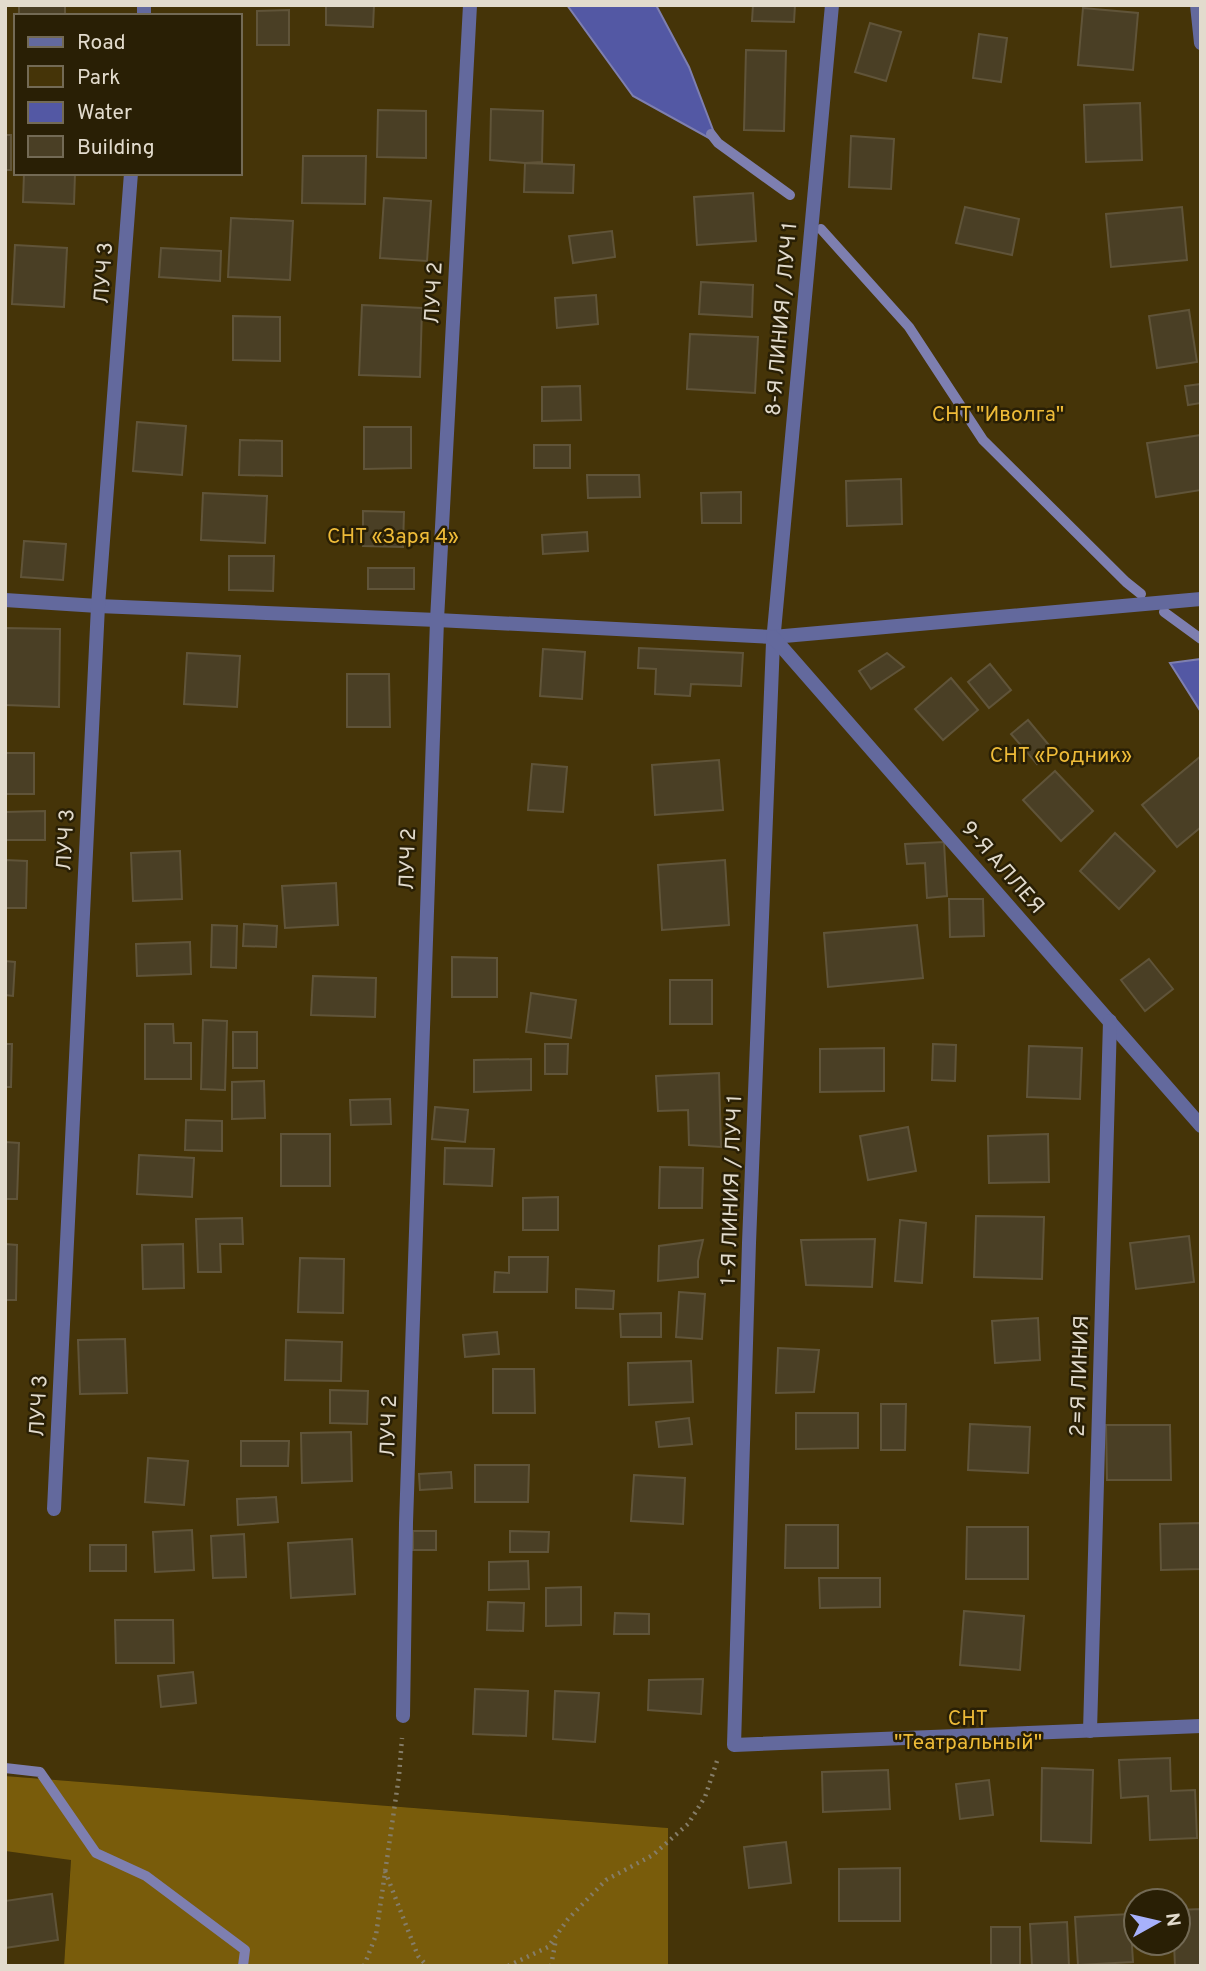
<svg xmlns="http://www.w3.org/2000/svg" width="1206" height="1971" font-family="Overpass,sans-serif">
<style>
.green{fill:#453408;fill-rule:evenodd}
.forest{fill:#795c0b}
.water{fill:#5358a4;stroke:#7e7fb0;stroke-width:2}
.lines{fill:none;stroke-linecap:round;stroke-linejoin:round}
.stream{stroke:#7e7fb0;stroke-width:10}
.building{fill:#4a3f25;stroke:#605439;stroke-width:2}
.path{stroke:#857d68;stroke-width:4.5;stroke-dasharray:2 5;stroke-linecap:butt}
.street{stroke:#63699d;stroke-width:14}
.labels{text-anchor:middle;stroke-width:5;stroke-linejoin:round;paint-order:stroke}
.street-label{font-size:21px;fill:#e2dbcd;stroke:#291f05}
.park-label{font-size:21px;fill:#eebb38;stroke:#291f05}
</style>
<rect width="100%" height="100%" fill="#33290f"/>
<g class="green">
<path d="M5 5H1201V1966H668V1828L5 1776ZM16 16H240V173H16ZM1136 1901H1178V1943H1136Z"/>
<path d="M5 1851 71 1859 64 1966H5Z"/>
</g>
<path class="forest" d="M5 1776 668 1828V1966H64L71 1860 5 1851Z"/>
<g class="water">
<path d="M567 5H656L689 67 718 143 633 96Z"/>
<path d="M1201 659V712L1170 663Z"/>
</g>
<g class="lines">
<g class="stream">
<path d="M711 134 718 143 790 195"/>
<path d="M821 229 909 327 983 440 1126 582 1141 594"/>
<path d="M1164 612 1201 639"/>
<path d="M5 1768 40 1772 96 1853 146 1876 245 1950 243 1966"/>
</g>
</g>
<g class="building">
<rect x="19" y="5" width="46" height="11"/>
<path d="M326 5H374L373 27 326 25Z"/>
<path d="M753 5H795L794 22 752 21Z"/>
<path d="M1083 8 1138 13 1133 70 1078 65Z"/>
<path d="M289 10V45H257V11Z"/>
<path d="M870 23 901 32 886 81 855 72Z"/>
<path d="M979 34 1007 38 1001 82 973 78Z"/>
<path d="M746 50 786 51 784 131 744 130Z"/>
<path d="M1140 103 1142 160 1086 162 1084 105Z"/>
<path d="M491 109 543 111 542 162 525 163 490 160Z"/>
<path d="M378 110 426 111V158L377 157Z"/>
<rect x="5" y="135" width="6" height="35"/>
<path d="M851 136 894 139 891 189 849 187Z"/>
<path d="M303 156H366L365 204 302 203Z"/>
<path d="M525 163 574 165 573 193 524 192Z"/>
<path d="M24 173H75L74 204 23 202Z"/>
<path d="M753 193 756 241 697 245 694 197Z"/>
<path d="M384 198 431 201 427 261 380 258Z"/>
<path d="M965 207 1019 219 1012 255 956 243Z"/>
<path d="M1182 207 1187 260 1111 267 1106 214Z"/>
<path d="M231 218 293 221 290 280 228 277Z"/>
<path d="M612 231 615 257 573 263 569 236Z"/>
<path d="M15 245 67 248 64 307 12 304Z"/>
<path d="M161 248 221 251 220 281 159 277Z"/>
<path d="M701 282 753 285 752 317 699 314Z"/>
<path d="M596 295 598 324 557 328 555 298Z"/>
<path d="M362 305 422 308 420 377 359 375Z"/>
<path d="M1189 310 1197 362 1157 368 1149 316Z"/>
<path d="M233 316 280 317V361L233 360Z"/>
<path d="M690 334 758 337 755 393 687 389Z"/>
<path d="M1201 384V403L1188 405 1185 386Z"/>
<path d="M580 386 581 420 542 421V387Z"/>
<path d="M137 422 186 426 182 475 133 471Z"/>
<path d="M364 427H411V468L364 469Z"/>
<path d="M1201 435V490L1156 497 1147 443Z"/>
<path d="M240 440 282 441V476L239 475Z"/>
<rect x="534" y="445" width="36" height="23"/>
<path d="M587 475H639L640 497 588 498Z"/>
<path d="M901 479 902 524 847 526 846 481Z"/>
<path d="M741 492V523H702L701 493Z"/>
<path d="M203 493 267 496 265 543 201 540Z"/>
<path d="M363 511 404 512 403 547 363 546Z"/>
<path d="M587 532 588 551 543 554 542 535Z"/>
<path d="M24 541 66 544 63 580 21 577Z"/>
<path d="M229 556H274L273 591 229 590Z"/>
<rect x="368" y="568" width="46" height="21"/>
<path d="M5 628 60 629 59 707 5 705Z"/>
<path d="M639 648 743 653 741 686 691 684 690 696 655 694 656 669 638 668Z"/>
<path d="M543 649 585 652 582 699 540 696Z"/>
<path d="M187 653 240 656 237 707 184 704Z"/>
<path d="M887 653 904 667 871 689 859 671Z"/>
<path d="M990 664 1011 690 989 708 968 682Z"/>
<path d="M347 674H389L390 727H347Z"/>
<path d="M951 678 978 710 943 740 915 709Z"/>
<path d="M1028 720 1053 750 1037 764 1011 734Z"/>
<rect x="5" y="753" width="29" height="41"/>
<path d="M1201 756V827L1177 847 1142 805Z"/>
<path d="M719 760 723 810 655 815 652 765Z"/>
<path d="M532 764 567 767 563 812 528 810Z"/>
<path d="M1055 771 1093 811 1061 841 1023 800Z"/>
<path d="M45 811V840H5V812Z"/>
<path d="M1115 833 1155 871 1119 909 1080 871Z"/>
<path d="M944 842 947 896 927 898 925 863 907 864 905 844Z"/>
<path d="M180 851 182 899 133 901 131 853Z"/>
<path d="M5 860 27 861 26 908H5Z"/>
<path d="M725 860 729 925 662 930 658 865Z"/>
<path d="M336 883 338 925 285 928 282 886Z"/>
<path d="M949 899H983L984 936 950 937Z"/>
<path d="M244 924 277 926 276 947 243 946Z"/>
<path d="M212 925 237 926 236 968 211 967Z"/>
<path d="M917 925 923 978 828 987 824 933Z"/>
<path d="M190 942 191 974 137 976 136 944Z"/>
<path d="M452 957 497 958V997H452Z"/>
<path d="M1149 959 1173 989 1145 1011 1121 980Z"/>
<path d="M5 961 15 962 13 996 5 995Z"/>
<path d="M313 976 376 978 375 1017 311 1015Z"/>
<rect x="670" y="980" width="42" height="44"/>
<path d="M531 993 576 1000 571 1038 526 1032Z"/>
<path d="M203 1020 227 1021 225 1090 201 1089Z"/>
<path d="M145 1024H173L174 1043H191V1079H145Z"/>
<rect x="233" y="1032" width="24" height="36"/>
<path d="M5 1044H12L11 1087H5Z"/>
<path d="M545 1044H568L567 1074H545Z"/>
<path d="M933 1044 956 1045 955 1081 932 1080Z"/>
<path d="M1029 1046 1082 1048 1080 1099 1027 1097Z"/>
<path d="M884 1048V1091L820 1092V1049Z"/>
<path d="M531 1059V1090L474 1092V1060Z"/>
<path d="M719 1073 721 1147 689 1145 688 1110 658 1111 656 1076Z"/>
<path d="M264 1081 265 1118 232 1119V1082Z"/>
<path d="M390 1099 391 1124 351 1125 350 1100Z"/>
<path d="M435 1107 468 1110 465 1142 432 1139Z"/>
<path d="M186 1120 222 1121V1151L185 1150Z"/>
<path d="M908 1127 916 1171 868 1180 860 1136Z"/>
<rect x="281" y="1134" width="49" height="52"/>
<path d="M1048 1134 1049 1182 989 1183 988 1136Z"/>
<path d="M5 1142 19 1143 17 1199H5Z"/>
<path d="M445 1148 494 1149 492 1186 444 1184Z"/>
<path d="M139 1155 194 1158 192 1197 137 1194Z"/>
<path d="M660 1167 703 1168 702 1208H659Z"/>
<path d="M558 1197V1230H523V1198Z"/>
<path d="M976 1216 1044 1217 1042 1279 974 1277Z"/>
<path d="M242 1218 243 1244H220L221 1272H198L196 1219Z"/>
<path d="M900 1220 926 1223 922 1283 895 1281Z"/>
<path d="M1189 1236 1194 1282 1136 1289 1130 1243Z"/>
<path d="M875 1239 872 1287 806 1285 801 1240Z"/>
<path d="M703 1240 698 1261V1277L658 1281 659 1246Z"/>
<path d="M5 1244 17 1245 16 1300H5Z"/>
<path d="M183 1244 184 1288 143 1289 142 1245Z"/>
<path d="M509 1257H548L547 1292H494L495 1272 509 1273Z"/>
<path d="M300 1258 344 1259 343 1313 298 1312Z"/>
<path d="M576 1289 614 1291 613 1309 576 1308Z"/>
<path d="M679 1292 705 1294 702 1339 676 1337Z"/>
<path d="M661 1313V1337H621L620 1314Z"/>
<path d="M1038 1318 1040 1360 995 1363 992 1321Z"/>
<path d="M497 1332 499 1354 465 1357 463 1335Z"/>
<path d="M125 1339 127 1393 80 1394 78 1340Z"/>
<path d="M286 1340 342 1342 341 1381 285 1380Z"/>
<path d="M778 1348 819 1350 814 1392 776 1393Z"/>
<path d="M691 1361 693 1402 629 1405 628 1363Z"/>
<path d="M493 1369H534L535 1413H493Z"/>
<path d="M330 1390 368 1391 367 1424 330 1423Z"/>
<path d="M881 1404H906L905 1450H881Z"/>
<path d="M796 1413H858V1448L796 1449Z"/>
<path d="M689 1418 692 1444 659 1447 656 1422Z"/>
<path d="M970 1424 1030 1427 1028 1473 968 1470Z"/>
<path d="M1106 1425H1170L1171 1480H1107Z"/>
<path d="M351 1432 352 1481 302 1483 301 1433Z"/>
<path d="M241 1441H289L288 1466H241Z"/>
<path d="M148 1458 188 1461 184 1505 145 1502Z"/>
<path d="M475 1465H529L528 1502H475Z"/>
<path d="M451 1472 452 1488 420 1490 419 1474Z"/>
<path d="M634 1475 685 1478 683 1524 631 1521Z"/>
<path d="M276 1497 278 1522 238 1525 237 1499Z"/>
<path d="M1201 1523V1569L1161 1570 1160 1524Z"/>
<path d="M786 1525H838V1568H785Z"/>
<path d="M967 1527H1028V1579H966Z"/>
<path d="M192 1530 194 1570 155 1572 153 1532Z"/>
<rect x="413" y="1531" width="23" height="19"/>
<path d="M510 1531 549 1532 548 1552H510Z"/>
<path d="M244 1534 246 1577 213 1578 211 1536Z"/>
<path d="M352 1539 355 1594 291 1598 288 1543Z"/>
<rect x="90" y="1545" width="36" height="26"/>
<path d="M528 1561 529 1589 489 1590V1562Z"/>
<path d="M819 1578H880V1607L820 1608Z"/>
<path d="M581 1587V1625L546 1626V1588Z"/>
<path d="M488 1602 524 1603 523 1631 487 1630Z"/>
<path d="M964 1611 1024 1616 1020 1670 960 1665Z"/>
<path d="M615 1613 649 1614V1634H614Z"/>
<path d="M115 1620H173L174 1663H116Z"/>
<path d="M193 1672 196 1703 161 1707 158 1676Z"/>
<path d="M703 1679 701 1714 648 1710 649 1680Z"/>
<path d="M475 1689 528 1691 526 1736 473 1734Z"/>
<path d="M555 1691 599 1693 595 1742 553 1739Z"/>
<path d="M1170 1758 1171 1791 1195 1790 1197 1838 1150 1840 1148 1796 1121 1798 1119 1760Z"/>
<path d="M1042 1768 1093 1770 1091 1843 1041 1841Z"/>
<path d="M888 1770 890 1809 823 1812 822 1772Z"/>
<path d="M989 1780 993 1815 960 1819 956 1784Z"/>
<path d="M786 1842 791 1883 749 1888 744 1847Z"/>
<path d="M900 1868V1921H839V1869Z"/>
<path d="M52 1894 58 1940 5 1948V1901Z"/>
<path d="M1201 1909V1966H1175L1174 1943H1178V1910Z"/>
<path d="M1130 1914 1133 1962 1078 1965 1075 1917Z"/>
<path d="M1067 1922 1069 1966H1032L1030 1924Z"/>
<rect x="991" y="1927" width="29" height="39"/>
</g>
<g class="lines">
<g class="path">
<path d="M385 1871 418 1956 427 1966"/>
<path d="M364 1966 376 1935 399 1776 402 1738"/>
<path d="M508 1966 548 1947 568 1919 606 1880 653 1855 688 1824 705 1797 717 1761"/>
<path d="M551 1966 556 1939"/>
</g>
<g class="street">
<path d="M832 5 773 642 749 1243 734 1745 1201 1726"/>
<path d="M1197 5 1201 43"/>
<path d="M144 16V5"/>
<path d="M5 600 98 606 437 620 773 637 1201 599"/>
<path d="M773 637 1201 1126"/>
<path d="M54 1509 98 606 131 173"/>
<path d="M403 1716 406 1523 437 620 470 5"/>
<path d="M1090 1731 1110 1021"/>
</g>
</g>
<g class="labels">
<g class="street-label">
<text transform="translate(103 273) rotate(-86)" y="7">ЛУЧ 3</text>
<text transform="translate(433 293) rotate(-87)" y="7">ЛУЧ 2</text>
<text transform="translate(781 319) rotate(-85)" y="7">8-Я ЛИНИЯ / ЛУЧ 1</text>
<text transform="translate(65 840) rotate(-87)" y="7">ЛУЧ 3</text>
<text transform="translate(407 859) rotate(-88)" y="7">ЛУЧ 2</text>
<text transform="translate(1003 867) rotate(49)" y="7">9-Я АЛЛЕЯ</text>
<text transform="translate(731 1190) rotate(-88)" y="7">1-Я ЛИНИЯ / ЛУЧ 1</text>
<text transform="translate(1079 1376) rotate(-88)" y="7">2=Я ЛИНИЯ</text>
<text transform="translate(38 1406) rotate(-87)" y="7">ЛУЧ 3</text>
<text transform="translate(388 1426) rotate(-88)" y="7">ЛУЧ 2</text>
</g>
<g class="park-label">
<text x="998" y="421">СНТ "Иволга"</text>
<text x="393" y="543">СНТ «Заря 4»</text>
<text x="1061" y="762">СНТ «Родник»</text>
<text x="968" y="1725">СНТ<tspan x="968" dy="24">"Театральный"</tspan></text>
</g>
</g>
<rect width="1206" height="1971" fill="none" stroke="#e2dbcd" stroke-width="14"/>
<rect x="14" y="14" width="228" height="161" fill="#291f05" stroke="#736a55" stroke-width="2"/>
<rect x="28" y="37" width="35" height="10" fill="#63699d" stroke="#736a55" stroke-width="2"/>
<text x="77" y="49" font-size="21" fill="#e2dbcd">Road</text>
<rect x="28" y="66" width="35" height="21" fill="#453408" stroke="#736a55" stroke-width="2"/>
<text x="77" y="84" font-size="21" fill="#e2dbcd">Park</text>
<rect x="28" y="102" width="35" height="21" fill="#5358a4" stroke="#736a55" stroke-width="2"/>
<text x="77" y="119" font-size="21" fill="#e2dbcd">Water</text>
<rect x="28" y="136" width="35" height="21" fill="#4a3f25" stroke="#736a55" stroke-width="2"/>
<text x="77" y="154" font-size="21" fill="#e2dbcd">Building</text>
<g transform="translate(1157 1922) rotate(82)"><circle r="33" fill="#291f05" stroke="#736a55" stroke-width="2"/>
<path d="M0-5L12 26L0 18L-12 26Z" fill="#a7b1fc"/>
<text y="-10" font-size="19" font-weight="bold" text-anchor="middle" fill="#e2dbcd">N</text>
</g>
</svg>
